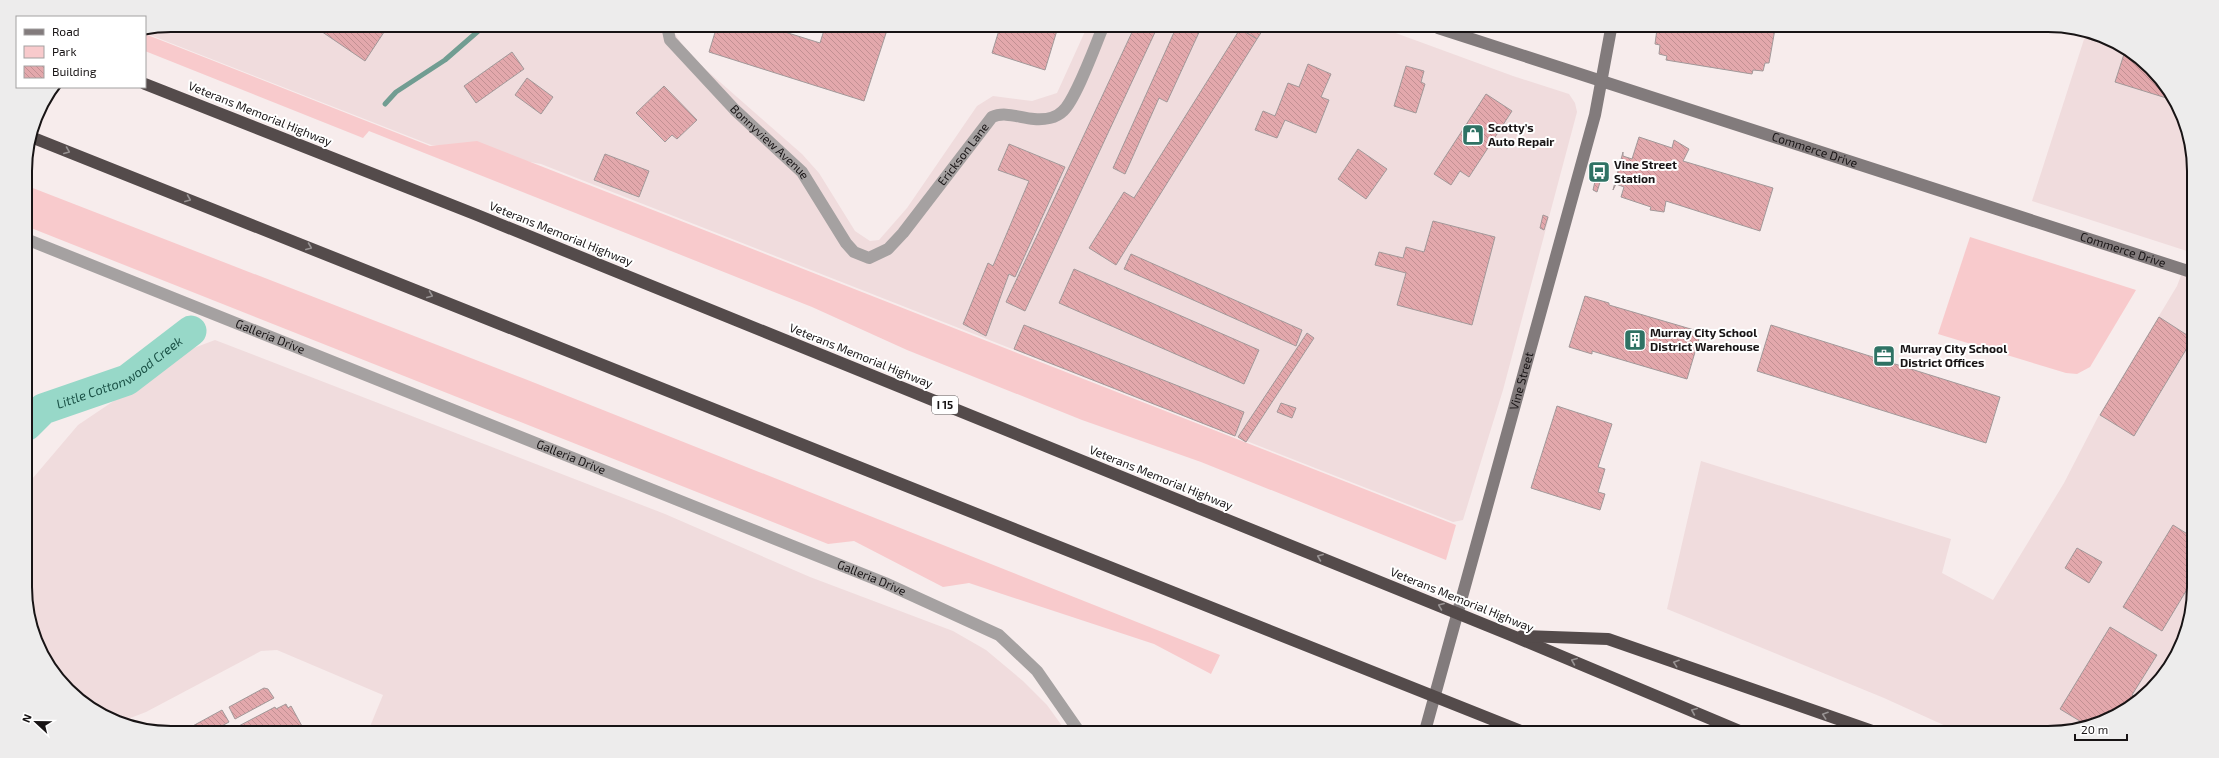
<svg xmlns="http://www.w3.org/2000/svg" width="2219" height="758" font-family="'Exo 2',sans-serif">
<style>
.built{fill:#f0dcdd}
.green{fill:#f8cacc}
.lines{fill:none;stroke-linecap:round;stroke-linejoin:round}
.stream{stroke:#719d92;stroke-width:5}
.river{stroke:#97d8c8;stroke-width:31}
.building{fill:url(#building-back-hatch);stroke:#a29899}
.street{stroke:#a5a1a1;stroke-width:12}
.secondary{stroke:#827b7c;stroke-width:12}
.highway{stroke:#544b4b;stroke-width:12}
.oneway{stroke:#989393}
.labels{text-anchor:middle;stroke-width:4;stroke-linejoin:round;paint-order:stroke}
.shield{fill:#fff;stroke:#5d5a5b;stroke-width:1}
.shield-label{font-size:11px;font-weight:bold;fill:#181415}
.street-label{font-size:12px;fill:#181415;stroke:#fff}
.poi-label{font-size:12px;font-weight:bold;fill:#181415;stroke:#fff;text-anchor:start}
.water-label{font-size:13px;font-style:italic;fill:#1b5247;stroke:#fff}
.rim{fill:none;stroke:#181415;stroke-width:2}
</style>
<defs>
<pattern id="building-back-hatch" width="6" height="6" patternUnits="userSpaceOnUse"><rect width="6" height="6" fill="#e3a8ac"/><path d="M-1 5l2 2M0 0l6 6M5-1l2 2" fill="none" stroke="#c29093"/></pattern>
</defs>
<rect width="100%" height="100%" fill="#f7ecec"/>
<g class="built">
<path d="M171 25 670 26 681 43 704 68 802 154 819 173 855 231 870 241 879 240 907 208 977 106 993 96 1032 101 1057 93 1087 27 1382 28 1513 76 1569 94 1575 103 1577 112 1503 390 1463 520 1453 522 541 164 497 156 486 151 431 145 145 33V30Z"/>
<path d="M2087 30 2129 49 2158 74 2179 107 2191 143 2189 625 2170 668 2137 703 2104 722 2058 733 1959 732 1884 698 1667 609 1701 461 1951 539 1942 573 1993 600 2064 483 2098 417 2177 286 2190 252 2032 201Z"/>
<path d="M215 340 665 514 810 577 953 631 986 650 1023 681 1047 705 1065 730 369 729 383 695 277 650 261 651 146 712 120 722 90 709 61 683 40 651 28 615 27 485 78 425 191 349Z"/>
</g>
<g class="green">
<path d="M145 34 430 146 477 141 1456 525 1446 560 1201 462 1082 420 907 350 812 307 369 131 363 138 145 51Z"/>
<path d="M25 185 525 379 1220 655 1211 674 1154 644 969 583 943 587 854 541 828 544 26 226Z"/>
<path d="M1970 237 2136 290 2090 367 2077 374 2066 373 1938 334Z"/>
</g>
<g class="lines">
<path class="stream" d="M385 104 396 92 445 60 484 26"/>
<path class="river" id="s1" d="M27 425 43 409 127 380 191 331"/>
</g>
<g class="building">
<path d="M312 25 388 26 365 61Z"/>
<path d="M717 26 769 27 820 43 825 27H888L864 101 709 52Z"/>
<path d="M1000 27H1058L1045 70 992 53Z"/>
<path d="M1134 28H1157L1025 311 1006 302Z"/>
<path d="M1176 28H1201L1167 102 1159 98 1125 174 1113 168Z"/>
<path d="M1238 28H1264L1257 39Z"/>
<path d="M1240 29 1257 39 1116 265 1089 248 1124 192 1134 198Z"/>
<path d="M1657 29H1775L1769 63H1765L1763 71 1753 70 1752 74 1666 60 1667 56 1659 54 1660 45 1655 44Z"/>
<path d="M2126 48 2158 74 2176 101 2115 82Z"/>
<path d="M512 52 524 69 476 103 464 86Z"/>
<path d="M1308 64 1331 74 1321 97 1329 100 1316 133 1285 120 1277 138 1255 130 1263 111 1275 116 1288 83 1299 87Z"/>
<path d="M1406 66 1424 71 1421 82 1425 84 1416 113 1394 106Z"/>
<path d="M527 78 553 97 541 114 515 95Z"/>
<path d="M664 86 697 120 677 139 672 135 665 142 636 113Z"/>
<path d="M1486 94 1512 111 1469 177 1460 171 1451 185 1434 174Z"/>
<path d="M1639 137 1672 148 1674 140 1689 149 1683 161 1773 188 1760 231 1666 201 1664 212 1650 210 1651 207 1621 197 1624 187 1616 184 1613 190 1623 152V156L1632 159Z"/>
<path d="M1009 144 1065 167 1015 277 1009 274 986 336 963 324 988 263 993 266 1029 181 998 170Z"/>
<path d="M1358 149 1387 169 1366 199 1338 179Z"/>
<path d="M605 154 649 171 639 197 594 180Z"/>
<path d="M1596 177 1601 179 1597 192 1593 190Z"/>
<path d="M1543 215 1548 217 1544 230 1540 228Z"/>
<path d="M1433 221 1495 237 1472 325 1397 305 1406 273 1375 265 1379 252 1403 258 1406 247 1424 252Z"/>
<path d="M1131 254 1302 330 1296 346 1124 269Z"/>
<path d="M1074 269 1259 350 1244 384 1059 303Z"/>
<path d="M1585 296 1609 303V305L1701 332 1687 379 1592 351V354L1569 347Z"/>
<path d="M2159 317 2190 337V343L2134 436 2100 415Z"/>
<path d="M1024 325 1244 412 1235 436 1014 349Z"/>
<path d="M1771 325 2000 397 1986 443 1757 371Z"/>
<path d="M1307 333 1314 338 1246 442 1238 437Z"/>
<path d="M1281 403 1296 408 1292 418 1277 412Z"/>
<path d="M1557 406 1612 424 1598 467 1605 469 1598 492 1605 494 1600 510 1531 488Z"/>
<path d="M2173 525 2189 535V586L2162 631 2123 607Z"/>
<path d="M2077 548 2102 562 2089 583 2065 568Z"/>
<path d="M2110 627 2157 655 2132 695 2140 700 2137 703 2104 722 2088 726 2060 709Z"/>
<path d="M264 688 268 689 274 698 235 719 229 707Z"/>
<path d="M286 704 288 708 291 706 303 728H235L275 707 276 709Z"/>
<path d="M222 710 229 722 218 728H189Z"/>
<path d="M1332 727 1346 731H1331Z"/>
</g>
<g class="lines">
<g class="street">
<path id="s2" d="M667 26 670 40 735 110 802 172 846 243 854 252 869 258 888 249 903 233 992 117C1005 111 1020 118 1034 119 1044 120 1056 118 1063 111 1076 99 1095 46 1103 27"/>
<path id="s3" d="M26 239 885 583 999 635 1037 671 1078 730"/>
</g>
<g class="secondary">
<path id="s4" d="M1438 28 2191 272"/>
<path id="s5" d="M1425 731 1595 115 1611 29"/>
</g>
<g class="highway">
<path d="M145 84 477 215 1513 636 1742 732"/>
<path d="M31 137 1521 731"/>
<path d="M1522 636 1608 639 1875 732"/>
</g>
</g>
<defs><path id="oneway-chevron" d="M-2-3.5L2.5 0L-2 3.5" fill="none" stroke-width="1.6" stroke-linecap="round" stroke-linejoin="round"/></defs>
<g class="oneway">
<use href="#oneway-chevron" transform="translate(67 151) rotate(22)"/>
<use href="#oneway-chevron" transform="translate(188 199) rotate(22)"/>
<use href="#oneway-chevron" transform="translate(309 247) rotate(22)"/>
<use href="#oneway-chevron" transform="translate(430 295) rotate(22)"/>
<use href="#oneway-chevron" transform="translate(1320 557) rotate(-158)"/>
<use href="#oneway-chevron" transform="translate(1441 606) rotate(-158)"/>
<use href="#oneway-chevron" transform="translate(1574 661) rotate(-158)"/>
<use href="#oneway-chevron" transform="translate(1676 663) rotate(-161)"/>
<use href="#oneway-chevron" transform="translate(1694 711) rotate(-157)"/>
<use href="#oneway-chevron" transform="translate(1825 715) rotate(-161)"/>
</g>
<defs>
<g id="shop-square" transform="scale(1.15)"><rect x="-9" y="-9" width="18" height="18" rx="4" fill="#2f7264" stroke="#fff"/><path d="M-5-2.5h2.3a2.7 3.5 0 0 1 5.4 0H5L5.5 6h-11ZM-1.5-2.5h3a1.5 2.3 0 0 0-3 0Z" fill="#fff"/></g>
<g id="bus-square" transform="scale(1.15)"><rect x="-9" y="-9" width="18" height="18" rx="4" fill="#2f7264" stroke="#fff"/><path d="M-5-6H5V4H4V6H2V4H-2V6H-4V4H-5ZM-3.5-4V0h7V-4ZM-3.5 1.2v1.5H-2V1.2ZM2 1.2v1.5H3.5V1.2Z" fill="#fff"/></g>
<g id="building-square" transform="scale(1.15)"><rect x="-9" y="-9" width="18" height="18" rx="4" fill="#2f7264" stroke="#fff"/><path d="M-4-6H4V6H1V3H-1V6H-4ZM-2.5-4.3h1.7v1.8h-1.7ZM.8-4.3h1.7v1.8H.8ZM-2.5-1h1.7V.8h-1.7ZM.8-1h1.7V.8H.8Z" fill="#fff"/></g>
<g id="office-square" transform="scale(1.15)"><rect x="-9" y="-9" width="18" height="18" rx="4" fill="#2f7264" stroke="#fff"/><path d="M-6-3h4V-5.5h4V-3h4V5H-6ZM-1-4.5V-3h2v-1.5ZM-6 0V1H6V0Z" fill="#fff"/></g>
</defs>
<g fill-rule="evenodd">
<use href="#shop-square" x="1473" y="135"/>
<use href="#bus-square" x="1599" y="172"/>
<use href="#building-square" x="1635" y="340"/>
<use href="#office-square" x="1884" y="356"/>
</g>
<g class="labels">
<rect class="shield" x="932" y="396" width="26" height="18" rx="3"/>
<g class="shield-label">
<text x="945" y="409">I 15</text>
</g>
<g class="street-label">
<text transform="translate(260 114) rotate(22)" y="4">Veterans Memorial Highway</text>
<text dy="4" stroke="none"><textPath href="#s2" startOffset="157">Bonnyview Avenue</textPath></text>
<text dy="4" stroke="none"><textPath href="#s4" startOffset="396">Commerce Drive</textPath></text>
<text dy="4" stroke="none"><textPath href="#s2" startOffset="455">Erickson Lane</textPath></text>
<text transform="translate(561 234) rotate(22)" y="4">Veterans Memorial Highway</text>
<text dy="4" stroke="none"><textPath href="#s4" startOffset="720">Commerce Drive</textPath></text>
<text dy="4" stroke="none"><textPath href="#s3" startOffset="263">Galleria Drive</textPath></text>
<text transform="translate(861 356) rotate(22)" y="4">Veterans Memorial Highway</text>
<text dy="4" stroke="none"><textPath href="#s5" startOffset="363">Vine Street</textPath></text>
<text dy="4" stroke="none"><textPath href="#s3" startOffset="587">Galleria Drive</textPath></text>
<text transform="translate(1161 478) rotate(22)" y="4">Veterans Memorial Highway</text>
<text dy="4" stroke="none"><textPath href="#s3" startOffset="911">Galleria Drive</textPath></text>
<text transform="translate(1462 600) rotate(22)" y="4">Veterans Memorial Highway</text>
</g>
<g class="poi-label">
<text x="1488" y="132">Scotty’s<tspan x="1488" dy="14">Auto Repair</tspan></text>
<text x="1614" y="169">Vine Street<tspan x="1614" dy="14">Station</tspan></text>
<text x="1650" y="337">Murray City School<tspan x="1650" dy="14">District Warehouse</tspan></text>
<text x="1900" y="353">Murray City School<tspan x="1900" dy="14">District Offices</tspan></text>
</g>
<g class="water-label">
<text dy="5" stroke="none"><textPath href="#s1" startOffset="108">Little Cottonwood Creek</textPath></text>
</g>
</g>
<path d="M0 0H2219V758H0ZM171 32H2048A139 139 0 0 1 2187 171V587A139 139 0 0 1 2048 726H171A139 139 0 0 1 32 587V171A139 139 0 0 1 171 32Z" fill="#edecec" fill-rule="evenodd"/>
<path class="rim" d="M171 32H2048A139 139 0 0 1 2187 171V587A139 139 0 0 1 2048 726H171A139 139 0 0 1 32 587V171A139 139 0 0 1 171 32Z"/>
<rect x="16" y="16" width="130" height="72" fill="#ffffff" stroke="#a3a1a1"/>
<rect x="24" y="29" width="20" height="6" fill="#827b7c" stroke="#a3a1a1"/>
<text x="52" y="36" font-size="12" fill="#181415">Road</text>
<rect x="24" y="46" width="20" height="12" fill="#f8cacc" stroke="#a3a1a1"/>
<text x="52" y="56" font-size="12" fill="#181415">Park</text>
<rect x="24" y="66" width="20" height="12" fill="url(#building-back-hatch)" stroke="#a3a1a1"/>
<text x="52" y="76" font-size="12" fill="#181415">Building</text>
<g transform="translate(36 722) rotate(292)" stroke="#ffffff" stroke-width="3" paint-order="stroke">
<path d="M0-3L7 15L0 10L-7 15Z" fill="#181415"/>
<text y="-6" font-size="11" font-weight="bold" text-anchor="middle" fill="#181415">N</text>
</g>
<path d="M2075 734v6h52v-6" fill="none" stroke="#181415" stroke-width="2"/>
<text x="2081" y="734" font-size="12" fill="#181415" stroke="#ffffff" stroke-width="3" paint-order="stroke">20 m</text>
</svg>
